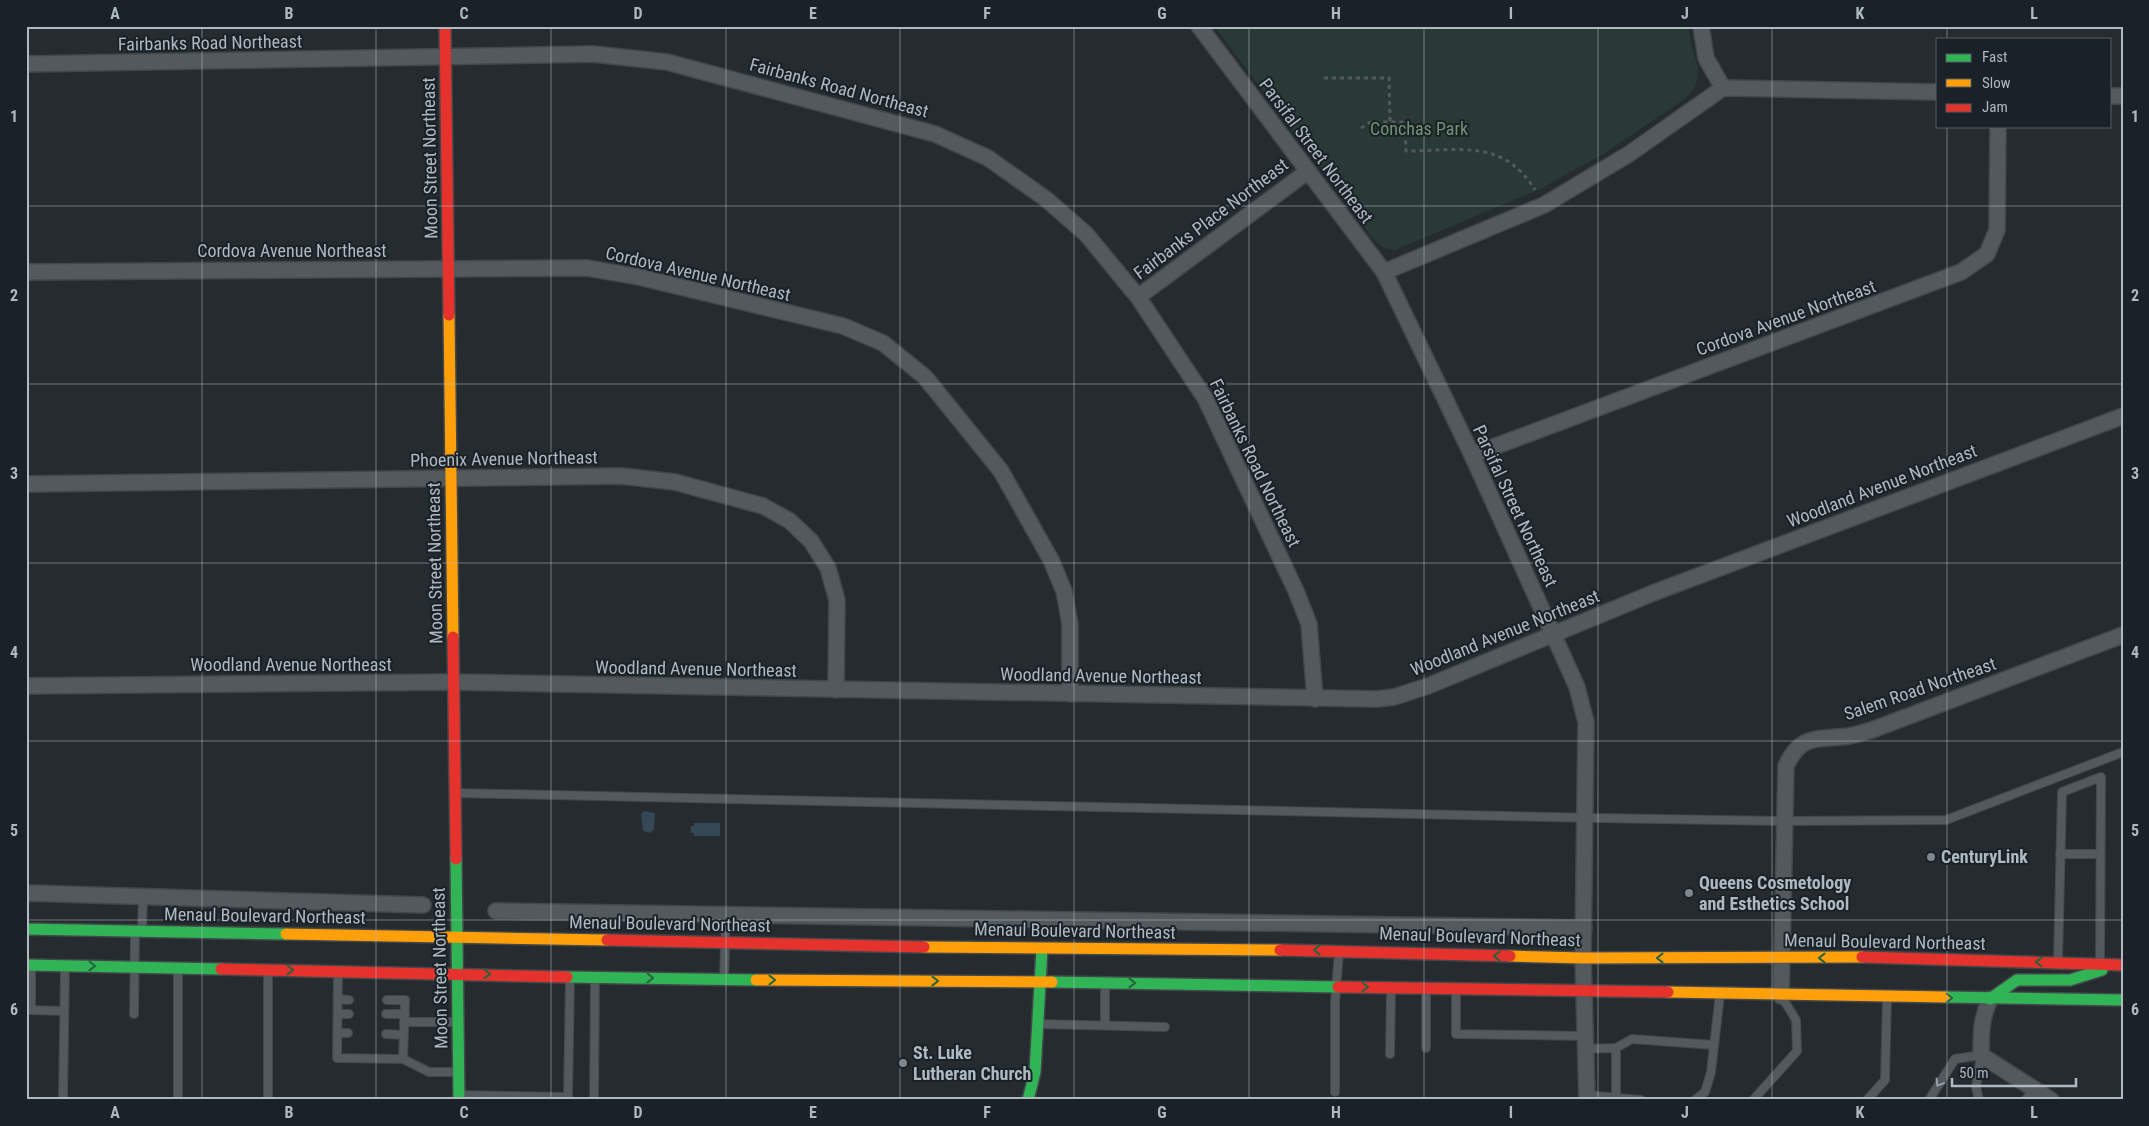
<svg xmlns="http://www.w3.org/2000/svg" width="2149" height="1126" font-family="'Roboto Condensed',sans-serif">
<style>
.green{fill:#283936}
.water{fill:#344855}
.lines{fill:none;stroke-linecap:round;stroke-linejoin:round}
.lane-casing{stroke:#42474a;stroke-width:10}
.street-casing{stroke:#42474a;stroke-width:18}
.fast-casing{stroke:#42474a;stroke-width:14}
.slow-casing{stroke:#42474a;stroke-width:14}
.jam-casing{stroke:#42474a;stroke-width:14}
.path{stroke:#54595c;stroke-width:3;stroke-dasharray:4 4;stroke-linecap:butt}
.lane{stroke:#54595e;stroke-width:8}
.street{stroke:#54595e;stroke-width:15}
.fast{stroke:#30b455;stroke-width:11}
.slow{stroke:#ff9f0a;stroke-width:11}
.jam{stroke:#e5322d;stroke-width:11}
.oneway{stroke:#24643c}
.oneway2{stroke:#98a1a8}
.grid{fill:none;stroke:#aeb9c1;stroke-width:1;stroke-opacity:0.55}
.poi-dot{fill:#7e878e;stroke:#1a2228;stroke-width:2}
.labels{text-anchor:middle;stroke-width:4;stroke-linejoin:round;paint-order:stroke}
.street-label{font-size:18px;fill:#aeb9c1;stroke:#1a2228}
.park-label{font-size:18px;fill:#709472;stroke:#1a2228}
.poi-label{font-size:18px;font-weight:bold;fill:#aeb9c1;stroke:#1a2228;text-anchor:start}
.neatline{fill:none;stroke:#aeb9c1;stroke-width:2}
.grid-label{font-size:16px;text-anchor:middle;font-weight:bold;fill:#aeb9c1}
</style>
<rect width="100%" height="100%" fill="#252b2f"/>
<path class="green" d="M1214 26H1689C1689 58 1711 71 1686 98L1605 153 1540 189 1395 250 1383 248 1374 240Z"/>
<g class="water">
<path d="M644 811 655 813 654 829 650 833 643 831 641 814Z"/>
<path d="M694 823H720V836H694V833H691V826H694Z"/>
</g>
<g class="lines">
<g class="lane-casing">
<g id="lane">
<path d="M457 793 1597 818 1785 821 1946 820 2123 752"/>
<path d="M2060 854H2100"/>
<path d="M142 929 143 897"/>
<path d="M2058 961 2062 792 2101 777 2100 962"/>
<path d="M338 973 337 1058 403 1059 405 1000H387"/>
<path d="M724 978 726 915"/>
<path d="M1426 990V1048"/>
<path d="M1456 990V1034L1585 1036"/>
<path d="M338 999 349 1000"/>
<path d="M28 1010 64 1011"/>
<path d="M31 1010V967"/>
<path d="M134 1014 135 933"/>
<path d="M338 1014H349"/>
<path d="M386 1014H405"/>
<path d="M404 1022H457"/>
<path d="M1039 1024 1165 1027"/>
<path d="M1105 1025V985"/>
<path d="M338 1033H348"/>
<path d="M386 1034 404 1035"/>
<path d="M1586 1049 1616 1048 1632 1039 1714 1045"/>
<path d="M1390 1054 1391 989"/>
<path d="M403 1059 429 1072H458"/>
<path d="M1335 1092V1002L1339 952"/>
<path d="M461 1095 568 1097 570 978"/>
<path d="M1587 1095 1641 1100"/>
<path d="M1616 1097V1048"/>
<path d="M63 1100 65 967"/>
<path d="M178 1100V970"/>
<path d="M268 1100V972"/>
<path d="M594 1100 595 978"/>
<path d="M1695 1100 1705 1092 1711 1072 1720 994"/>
<path d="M1753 1100 1797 1051 1796 1020 1782 997"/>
<path d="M1867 1100 1885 1080 1887 997"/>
<path d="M1929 1100 1955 1059 1981 1055 1976 1087 1979 1100"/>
<path d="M2025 1100 2035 1090"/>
</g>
</g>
<g class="street-casing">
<g id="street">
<path d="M1199 26 1384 272 1472 455 1577 687 1586 722 1583 958 1587 1100"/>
<path d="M1701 26 1706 58 1723 88"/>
<path d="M26 64 593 54 667 62 935 134 988 158 1046 199 1086 234 1138 297 1205 398 1296 591 1309 624 1315 699"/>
<path d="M2110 96H2123"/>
<path d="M26 272 587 268 639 277 843 326 883 343 925 377 1001 471 1051 560 1064 591 1070 624V694"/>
<path d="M1384 272 1544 205 1629 154 1723 88 1938 92"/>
<path d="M1138 297 1307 172"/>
<path d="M1472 455 1961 272 1987 254 1997 230 1998 126"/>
<path d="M26 484 621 476 675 482 763 506 790 521 811 541 828 568 837 600 836 690"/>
<path d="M26 686 454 682 1377 699 1394 697 1428 686 1653 593 2123 416"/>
<path d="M26 893 423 905"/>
<path d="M496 911 1584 928"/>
<path d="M1781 996 1786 766C1801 733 1818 740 1849 736 1856 735 1864 732 1872 730L2123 635"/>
<path d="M1990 999C1981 1018 1981 1035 1981 1055L2051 1100"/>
</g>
</g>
<g class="fast-casing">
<g id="fast">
<path d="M456 859 459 1100"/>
<path d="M26 929 286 934"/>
<path d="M26 965 221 969"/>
<path d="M567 977 756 980"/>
<path d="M1052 982 1338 987"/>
<path d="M1945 997 2123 1000"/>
<path d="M1990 999 2017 980H2070L2102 970"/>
<path d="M1028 1100 1035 1072 1042 949"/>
</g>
</g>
<g class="slow-casing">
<g id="slow">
<path d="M449 315 453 637"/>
<path d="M286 934 607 940"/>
<path d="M924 947 1280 950"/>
<path d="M1510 956 1583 958 1862 957"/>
<path d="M756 980 1052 982"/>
<path d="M1668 992 1945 997"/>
</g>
</g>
<g class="jam-casing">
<g id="jam">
<path d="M445 26 449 315"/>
<path d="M453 637 456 859"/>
<path d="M607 940 924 947"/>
<path d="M1280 950 1510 956"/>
<path d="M1862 957 2123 965"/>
<path d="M221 969 567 977"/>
<path d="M1338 987 1668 992"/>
</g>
</g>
<g class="path">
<path d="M1324 78H1389L1390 122"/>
<path d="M1361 128 1371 122H1405L1406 151C1459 151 1503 138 1535 190"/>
</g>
<use href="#lane" class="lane"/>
<use href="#street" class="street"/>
<use href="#fast" class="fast"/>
<use href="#slow" class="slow"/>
<use href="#jam" class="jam"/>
</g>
<defs><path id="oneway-chevron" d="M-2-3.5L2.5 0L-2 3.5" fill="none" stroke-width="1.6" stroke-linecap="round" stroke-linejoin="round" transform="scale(1.25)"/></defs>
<g class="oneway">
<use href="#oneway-chevron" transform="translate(1317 950) rotate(-180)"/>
<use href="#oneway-chevron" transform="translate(1497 956) rotate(-178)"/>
<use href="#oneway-chevron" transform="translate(1660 958) rotate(180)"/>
<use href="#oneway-chevron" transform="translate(1822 958) rotate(180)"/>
<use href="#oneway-chevron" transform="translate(2039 962) rotate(-178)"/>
<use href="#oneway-chevron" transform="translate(92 966) rotate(1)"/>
<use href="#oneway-chevron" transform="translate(290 970) rotate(1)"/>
<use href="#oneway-chevron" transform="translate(487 974) rotate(2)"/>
<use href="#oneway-chevron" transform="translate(650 978) rotate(1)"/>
<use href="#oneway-chevron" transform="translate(772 980)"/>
<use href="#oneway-chevron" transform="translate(935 981)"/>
<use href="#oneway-chevron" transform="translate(1132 983) rotate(1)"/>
<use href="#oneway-chevron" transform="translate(1365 987) rotate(1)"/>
<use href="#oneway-chevron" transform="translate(1949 998) rotate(1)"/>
</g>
<use class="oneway2" href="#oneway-chevron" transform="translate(1939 1083) rotate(121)"/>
<path class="grid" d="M202 26V1100M376 26V1100M551 26V1100M726 26V1100M900 26V1100M1074 26V1100M1249 26V1100M1424 26V1100M1598 26V1100M1772 26V1100M1947 26V39M1947 126V1100M26 206H2123M26 384H2123M26 563H2123M26 741H2123M26 920H2123"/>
<g class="poi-dot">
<circle cx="1931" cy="857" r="5"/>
<circle cx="1689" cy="893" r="5"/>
<circle cx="903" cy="1063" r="5"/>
</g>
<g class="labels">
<g class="street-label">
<text transform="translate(210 43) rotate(-1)" y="6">Fairbanks Road Northeast</text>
<text transform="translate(839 88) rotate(15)" y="6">Fairbanks Road Northeast</text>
<text transform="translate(1316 151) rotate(53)" y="6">Parsifal Street Northeast</text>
<text transform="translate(430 158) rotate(-91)" y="6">Moon Street Northeast</text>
<text transform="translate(1211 219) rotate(-37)" y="6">Fairbanks Place Northeast</text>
<text x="292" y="257">Cordova Avenue Northeast</text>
<text transform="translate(698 274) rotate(13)" y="6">Cordova Avenue Northeast</text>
<text transform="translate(1786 318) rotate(-20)" y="6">Cordova Avenue Northeast</text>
<text transform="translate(504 459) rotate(-1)" y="6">Phoenix Avenue Northeast</text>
<text transform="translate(1255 463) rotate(64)" y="6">Fairbanks Road Northeast</text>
<text transform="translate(1882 486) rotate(-21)" y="6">Woodland Avenue Northeast</text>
<text transform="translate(1515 506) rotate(65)" y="6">Parsifal Street Northeast</text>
<text transform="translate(435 563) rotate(-91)" y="6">Moon Street Northeast</text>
<text transform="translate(1505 633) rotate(-22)" y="6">Woodland Avenue Northeast</text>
<text x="291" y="671">Woodland Avenue Northeast</text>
<text transform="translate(696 669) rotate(1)" y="6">Woodland Avenue Northeast</text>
<text transform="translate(1101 676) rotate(1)" y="6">Woodland Avenue Northeast</text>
<text transform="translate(1920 689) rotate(-19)" y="6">Salem Road Northeast</text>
<text transform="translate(265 916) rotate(1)" y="6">Menaul Boulevard Northeast</text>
<text transform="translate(670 924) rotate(1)" y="6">Menaul Boulevard Northeast</text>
<text transform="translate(1075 931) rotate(1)" y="6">Menaul Boulevard Northeast</text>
<text transform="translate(1480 937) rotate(2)" y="6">Menaul Boulevard Northeast</text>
<text transform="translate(1885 942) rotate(1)" y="6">Menaul Boulevard Northeast</text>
<text transform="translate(440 968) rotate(-91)" y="6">Moon Street Northeast</text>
</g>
<g class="park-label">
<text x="1419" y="135">Conchas Park</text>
</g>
<g class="poi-label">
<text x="1941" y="863">CenturyLink</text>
<text x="1699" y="889">Queens Cosmetology<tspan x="1699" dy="21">and Esthetics School</tspan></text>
<text x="913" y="1059">St. Luke<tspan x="913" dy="21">Lutheran Church</tspan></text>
</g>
</g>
<rect width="2149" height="1126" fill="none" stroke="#1a2228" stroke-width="55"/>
<rect x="1936" y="38" width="175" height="90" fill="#1a2228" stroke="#555e65"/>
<rect x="1946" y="54" width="25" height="8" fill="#30b455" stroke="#555e65"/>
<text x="1982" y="62" font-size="15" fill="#aeb9c1">Fast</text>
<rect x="1946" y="79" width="25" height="8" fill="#ff9f0a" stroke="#555e65"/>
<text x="1982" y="88" font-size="15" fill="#aeb9c1">Slow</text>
<rect x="1946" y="104" width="25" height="8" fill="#e5322d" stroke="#555e65"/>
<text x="1982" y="112" font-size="15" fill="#aeb9c1">Jam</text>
<path d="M1952 1078v8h124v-8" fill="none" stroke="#aeb9c1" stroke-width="2.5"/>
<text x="1959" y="1078" font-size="15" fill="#aeb9c1" stroke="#1a2228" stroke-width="4" paint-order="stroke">50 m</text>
<rect x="28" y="28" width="2094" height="1070" class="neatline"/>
<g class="grid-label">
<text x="115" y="19">A</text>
<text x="289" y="19">B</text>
<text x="464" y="19">C</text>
<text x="638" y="19">D</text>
<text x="813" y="19">E</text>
<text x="987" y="19">F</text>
<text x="1162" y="19">G</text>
<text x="1336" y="19">H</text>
<text x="1511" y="19">I</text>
<text x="1685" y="19">J</text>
<text x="1860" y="19">K</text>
<text x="2034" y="19">L</text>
<text x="14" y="122">1</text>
<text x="2135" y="122">1</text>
<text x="14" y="301">2</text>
<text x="2135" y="301">2</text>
<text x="14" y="479">3</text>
<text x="2135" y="479">3</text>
<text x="14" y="658">4</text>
<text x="2135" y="658">4</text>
<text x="14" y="836">5</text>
<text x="2135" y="836">5</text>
<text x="14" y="1015">6</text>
<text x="2135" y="1015">6</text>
<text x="115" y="1118">A</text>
<text x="289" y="1118">B</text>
<text x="464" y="1118">C</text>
<text x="638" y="1118">D</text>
<text x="813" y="1118">E</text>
<text x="987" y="1118">F</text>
<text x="1162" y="1118">G</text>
<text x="1336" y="1118">H</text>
<text x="1511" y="1118">I</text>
<text x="1685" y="1118">J</text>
<text x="1860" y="1118">K</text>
<text x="2034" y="1118">L</text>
</g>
</svg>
